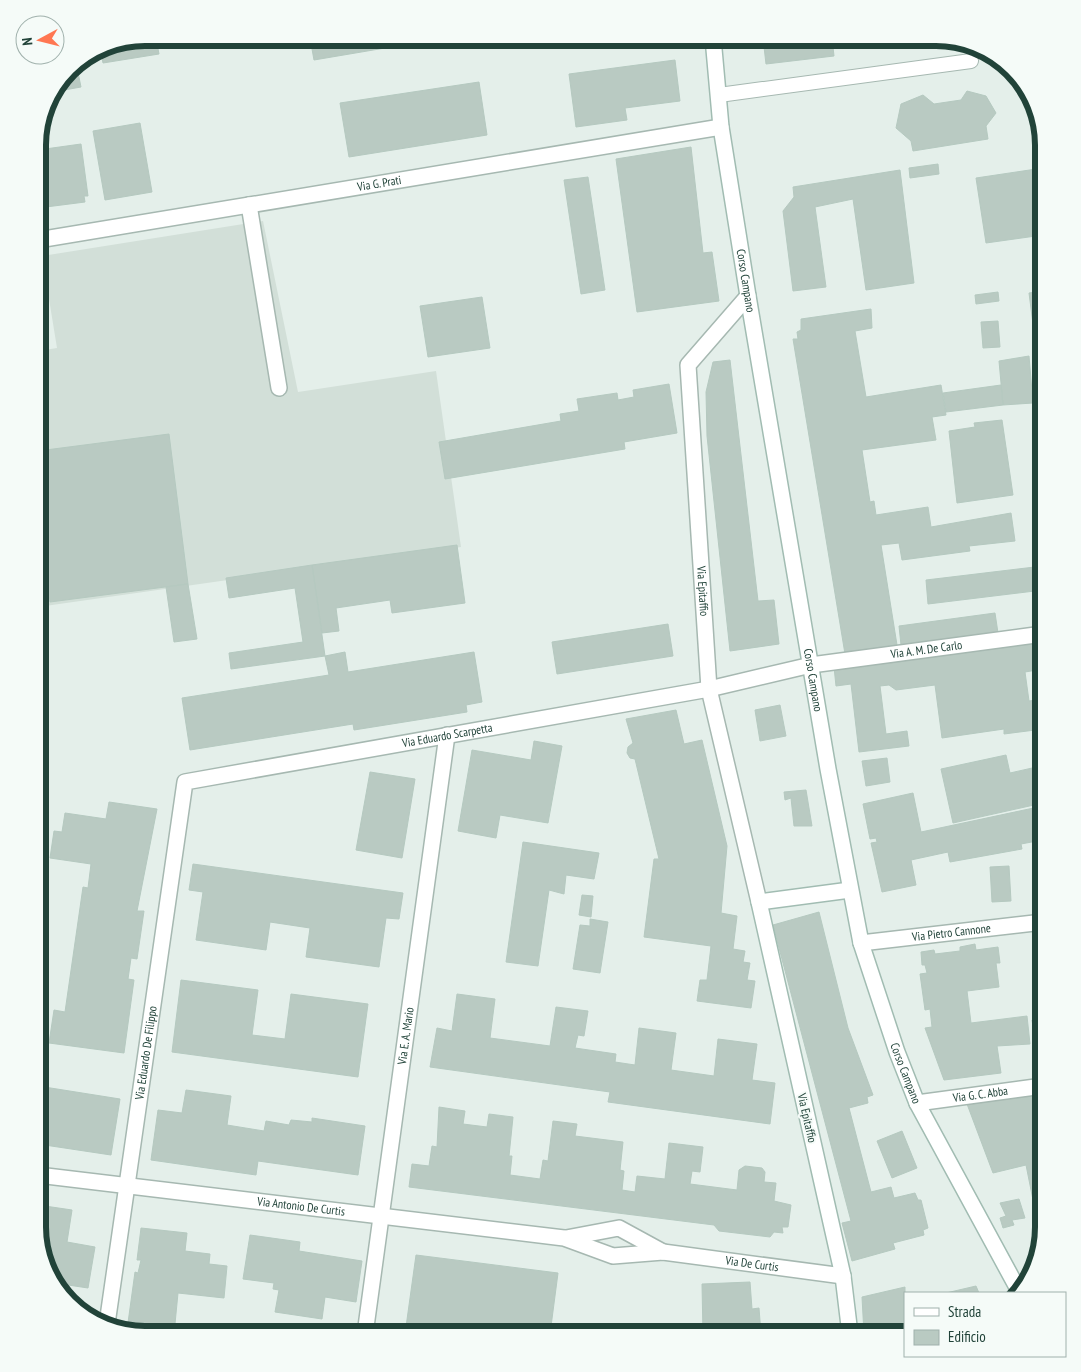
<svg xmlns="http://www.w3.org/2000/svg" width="1081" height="1372" font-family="'PT Sans Narrow',sans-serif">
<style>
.built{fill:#d2dfd8}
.building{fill:#b9cac2;stroke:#b5c9c0}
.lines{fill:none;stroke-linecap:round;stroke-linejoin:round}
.lane-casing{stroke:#a6b8b1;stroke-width:16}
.street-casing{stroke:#a6b8b1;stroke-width:18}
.secondary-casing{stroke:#a1bcb2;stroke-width:18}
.lane{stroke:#fff;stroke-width:14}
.street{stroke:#fff;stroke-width:15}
.secondary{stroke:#fff;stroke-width:15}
.labels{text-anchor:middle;stroke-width:4;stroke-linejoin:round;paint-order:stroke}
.street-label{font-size:12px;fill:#214339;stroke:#f5fbf8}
.rim{fill:none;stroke:#214339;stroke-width:6}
</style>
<rect width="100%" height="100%" fill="#e4efea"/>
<path class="built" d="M263 221 298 392 436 371 461 547 38 607V351L57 348 42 256Z"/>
<g class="building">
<path d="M145 38H156L159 54 103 63 100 48 104 46Z"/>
<path d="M195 38H256L204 43Z"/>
<path d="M310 38H383L385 48 314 60Z"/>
<path d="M763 38H832L834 56 766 64Z"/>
<path d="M675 60 680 101 625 108 627 120 576 127 569 74Z"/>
<path d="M76 63 81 87 53 92 74 64Z"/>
<path d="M479 82 487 135 349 157 340 103Z"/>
<path d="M967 91 986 96 996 113 986 126 988 139 913 151 911 141 896 128 901 104 923 95 934 104 961 100Z"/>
<path d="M140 123 152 192 105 200 93 131Z"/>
<path d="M81 144 88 196H84L85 202 38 208V150Z"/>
<path d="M691 147 703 253 712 252 719 301 637 312 616 159Z"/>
<path d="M938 164 939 174 910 178 909 168Z"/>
<path d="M1043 168V235L986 243 976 178Z"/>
<path d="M900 170 914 283 866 290 853 199 815 207 826 287 793 291 783 211 794 197 793 187Z"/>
<path d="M588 177 605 290 581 294 564 180Z"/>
<path d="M1043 291V402L1029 293Z"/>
<path d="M998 292 999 301 976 304 975 295Z"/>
<path d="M482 297 490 348 428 357 420 306Z"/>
<path d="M871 309 872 328 855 331 866 397 941 385 946 415 932 417 936 440 862 450 870 502 874 501 876 515 928 507 931 527 1011 513 1015 541 969 546 970 551 902 560 899 543 881 545 897 645 845 654 793 339H798L797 332 801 330V319Z"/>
<path d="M998 321 1000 347 983 348 981 322Z"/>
<path d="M1029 356 1033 403 1003 405 999 361Z"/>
<path d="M730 360 758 601 774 600 779 644 730 651 707 436 706 392 713 362Z"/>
<path d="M669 384 677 433 624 442 625 449 445 479 439 442 561 421 560 414 579 411 577 399 617 393 618 400 634 397 633 390Z"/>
<path d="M1001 385 1003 405 946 412 943 393Z"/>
<path d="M1002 420 1013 495 957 503 949 431 975 427 974 423Z"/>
<path d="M169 434 188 584 50 602 38 506V451Z"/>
<path d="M457 545 465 603 392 613 390 600 336 608 339 631 322 633 312 565Z"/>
<path d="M312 565 325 656 231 669 229 653 303 642 295 588 229 598 226 578Z"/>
<path d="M1043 566V590L928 604 926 580Z"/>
<path d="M188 584 197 639 174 642 166 587Z"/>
<path d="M995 613 998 633 901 645 899 626Z"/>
<path d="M668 624 673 656 557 674 552 642Z"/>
<path d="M1043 640V669L1025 672 1029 701 1043 699V729L1004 734V729L942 738 935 685 896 690 889 685 880 686 886 734 907 731 909 746 859 752 851 684 836 686 834 667Z"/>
<path d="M345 652 348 672 474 652 482 702 466 705 467 712 354 730 353 724 190 750 182 698 329 675 325 656Z"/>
<path d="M780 705 786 736 760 741 755 710Z"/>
<path d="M676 710 684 744 702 740 727 846 721 913 737 916 733 949 745 951 743 962 750 963 747 980 755 981 751 1008 697 1001 700 980H707L711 946 644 937 654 859H659L635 759 630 758 627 753 628 747 633 743 626 719Z"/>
<path d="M534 741 562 746 548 823 500 815 496 838 458 831 472 750 531 760Z"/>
<path d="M1006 755 1010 773 1041 766 1043 803 953 823 941 769Z"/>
<path d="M887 758 890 782 866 786 862 761Z"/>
<path d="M370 772 415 779 402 858 356 850Z"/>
<path d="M806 790 812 826H794L791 798 785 800 784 792Z"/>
<path d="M913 793 921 832 1043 806V829V823L1033 825 1037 841 1021 844 1022 849 950 862 948 852 911 860 916 885 882 892 871 843 877 842 876 838 870 839 863 804Z"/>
<path d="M109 802 157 809 137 911H144L137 959 131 958 128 979 134 980 124 1053 49 1043 54 1010 65 1012 83 887 88 888 91 864 50 858 54 831 62 832 65 813 106 819Z"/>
<path d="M523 842 599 853 594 879 566 875 564 894 549 890 538 966 506 962Z"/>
<path d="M193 864 403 893 399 919 386 918 379 967 306 957 310 928 270 922 266 950 196 940 203 892 189 890Z"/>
<path d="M1009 866 1011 901 992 902 990 867Z"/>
<path d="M582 895 593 896 591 917 579 915Z"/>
<path d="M819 912 848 1028 873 1095 867 1097 868 1103 849 1108 871 1192 891 1187 894 1198 915 1193 918 1200H921L928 1228 923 1230 924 1235 893 1243 895 1249 852 1261 842 1223 851 1221 773 925Z"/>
<path d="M590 919 608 922 600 973 573 969 580 925 590 926Z"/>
<path d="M975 944 976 950 998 947 1000 963H996L999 987 967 991 971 1023 1027 1016 1030 1044 997 1046 1001 1073 944 1080 925 1028 932 1027 930 1009 925 1010 920 974 927 973 925 965H922L921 952 934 950 935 954 960 951V947Z"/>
<path d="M181 980 258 990 252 1035 285 1039 291 994 368 1004 358 1077 172 1052Z"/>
<path d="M457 994 495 999 490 1038 550 1046 556 1007 588 1011 584 1036 578 1035 575 1048 616 1054 615 1062 635 1065 639 1028 676 1033 671 1070 714 1076 718 1039 757 1044 752 1080 775 1083 770 1124 608 1102 610 1092 430 1067 437 1028 452 1031Z"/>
<path d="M1043 1018V1058L1038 1059 1032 1020Z"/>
<path d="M38 1086 120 1099 111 1155 38 1144Z"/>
<path d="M186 1090 231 1096 227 1125 264 1131 266 1121 289 1125 291 1120 312 1122V1118L365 1126 358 1175 258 1161 256 1175 151 1160 158 1110 182 1113Z"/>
<path d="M1033 1095 1043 1159V1225L1041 1214 1036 1215 1026 1165 993 1173 967 1104Z"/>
<path d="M439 1107 465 1111 463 1124 487 1127 489 1114 513 1117 509 1156H512L510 1175 540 1179 543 1160 548 1161 553 1121 577 1124 575 1136 623 1142 620 1170 624 1171 622 1190 635 1192 637 1176 665 1179 669 1143 703 1147 700 1172 692 1171 690 1184 737 1190 739 1170 745 1166 762 1168 765 1172 764 1182 776 1183 774 1201 791 1205 788 1227H782L783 1233 774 1232 770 1237 719 1231 714 1225 409 1187 412 1164 429 1166 432 1146 437 1147Z"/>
<path d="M902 1131 917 1168 892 1178 877 1141Z"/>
<path d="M1019 1199 1025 1218 1012 1220 1014 1225 1003 1228 1000 1218 1006 1216 1000 1203Z"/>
<path d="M38 1205 72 1210 67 1242 95 1247 88 1288 55 1283 38 1227Z"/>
<path d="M141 1228 187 1233 185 1251 210 1254 209 1264 227 1266 224 1298 178 1293 174 1334H145L127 1330 135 1272 138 1273 141 1260H137Z"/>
<path d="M250 1235 300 1242 299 1251 362 1261 356 1302 325 1297 322 1319 275 1312 279 1290 273 1289 274 1283 243 1279Z"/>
<path d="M416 1255 558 1273 550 1334 499 1332 498 1334H405Z"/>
<path d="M750 1282 752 1309 759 1308 761 1334H703L702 1284Z"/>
<path d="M976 1286 979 1293H946Z"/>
<path d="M905 1287V1334H864L862 1297Z"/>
</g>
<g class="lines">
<g class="lane-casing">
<path id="lane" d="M719 95 971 61"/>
</g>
<g class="street-casing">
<g id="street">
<path d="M249 205 279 388"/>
<path id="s1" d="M38 240 721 127"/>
<path id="s2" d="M748 296 688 365 709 689 759 902"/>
<path id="s3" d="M861 943 1043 922"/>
<path id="s4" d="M917 1103 1043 1086"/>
<path id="s5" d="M38 1175 564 1238 613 1256 663 1252 843 1276"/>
<path d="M566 1238 619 1228 663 1252"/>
<path id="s6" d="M107 1324 185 782 709 689 811 665 1043 634"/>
<path id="s7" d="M365 1334 447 735"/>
</g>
</g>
<g class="secondary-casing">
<g id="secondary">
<path id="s8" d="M713 38 721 127 748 296 828 769 861 943 897 1052 917 1103 1019 1291"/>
<path d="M850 1334 843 1276 759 902 850 890"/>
</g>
</g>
<use href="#lane" class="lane"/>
<use href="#street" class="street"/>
<use href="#secondary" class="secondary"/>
</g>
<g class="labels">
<g class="street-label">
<text dy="4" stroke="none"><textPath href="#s1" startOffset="346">Via G. Prati</textPath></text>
<text dy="4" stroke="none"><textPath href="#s8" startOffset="245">Corso Campano</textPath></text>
<text dy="4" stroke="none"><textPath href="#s2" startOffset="318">Via Epitaffio</textPath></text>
<text dy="4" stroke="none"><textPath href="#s6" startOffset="1301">Via A. M. De Carlo</textPath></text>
<text dy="4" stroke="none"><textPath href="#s8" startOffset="650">Corso Campano</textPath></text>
<text dy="4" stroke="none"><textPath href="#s6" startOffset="814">Via Eduardo Scarpetta</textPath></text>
<text dy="4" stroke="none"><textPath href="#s3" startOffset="91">Via Pietro Cannone</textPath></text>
<text dy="4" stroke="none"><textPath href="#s7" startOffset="301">Via E. A. Mario</textPath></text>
<text dy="4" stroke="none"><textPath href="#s6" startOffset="274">Via Eduardo De Filippo</textPath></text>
<text dy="4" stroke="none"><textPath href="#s8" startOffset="1055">Corso Campano</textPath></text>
<text dy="4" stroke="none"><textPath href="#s4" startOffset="64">Via G. C. Abba</textPath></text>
<text transform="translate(807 1118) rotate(77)" y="4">Via Epitaffio</text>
<text dy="4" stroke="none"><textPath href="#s5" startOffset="265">Via Antonio De Curtis</textPath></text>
<text dy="4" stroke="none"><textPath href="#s5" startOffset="722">Via De Curtis</textPath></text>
</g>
</g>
<path d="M0 0H1081V1372H0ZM145 46H936A99 99 0 0 1 1035 145V1227A99 99 0 0 1 936 1326H145A99 99 0 0 1 46 1227V145A99 99 0 0 1 145 46Z" fill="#f5fbf8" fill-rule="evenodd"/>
<path class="rim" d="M145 46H936A99 99 0 0 1 1035 145V1227A99 99 0 0 1 936 1326H145A99 99 0 0 1 46 1227V145A99 99 0 0 1 145 46Z"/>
<rect x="904" y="1292" width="162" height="65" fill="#f5fbf8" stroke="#a0b1ac"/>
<rect x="914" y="1308" width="25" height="8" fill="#ffffff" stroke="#a0b1ac"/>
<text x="948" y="1317" font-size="15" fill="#214339">Strada</text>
<rect x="914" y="1330" width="25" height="15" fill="#b9cac2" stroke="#a0b1ac"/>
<text x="948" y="1342" font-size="15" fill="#214339">Edificio</text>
<g transform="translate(40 40) rotate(263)"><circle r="24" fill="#f5fbf8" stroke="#a0b1ac"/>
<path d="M0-4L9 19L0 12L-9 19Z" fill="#ff7752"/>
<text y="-8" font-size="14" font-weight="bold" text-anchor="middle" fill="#214339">N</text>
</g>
</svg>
